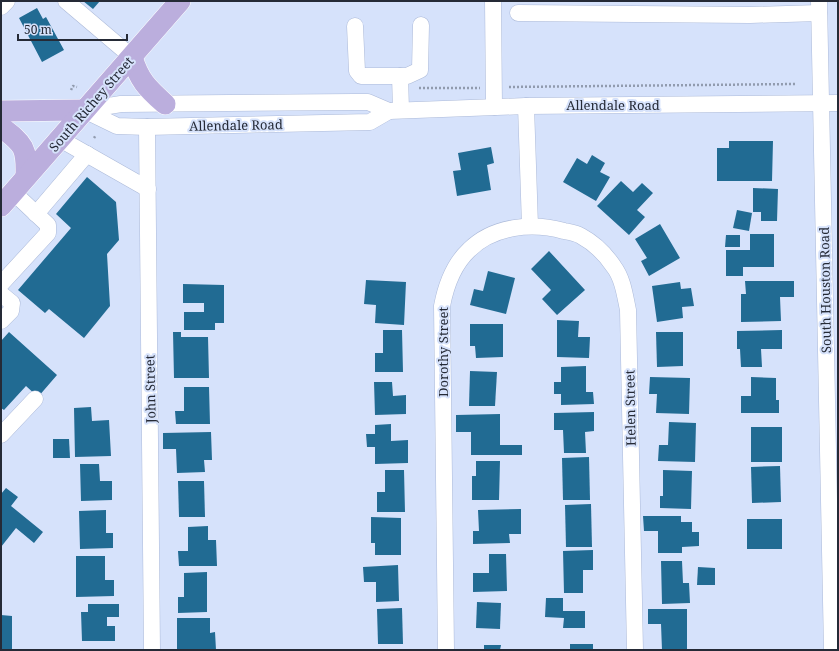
<svg xmlns="http://www.w3.org/2000/svg" width="839" height="651" font-family="'Noto Serif',serif">
<style>
.building{fill:#216b93}
.lines{fill:none;stroke-linecap:round;stroke-linejoin:round}
.minor-casing{stroke:#acbad9;stroke-width:17}
.major-casing{stroke:#fff;stroke-width:22}
.path{stroke:#919bae;stroke-width:2.5;stroke-dasharray:2 2;stroke-linecap:butt}
.minor{stroke:#fff;stroke-width:16}
.major{stroke:#bbaedd;stroke-width:21}
.labels{text-anchor:middle;stroke-width:4;stroke-linejoin:round;paint-order:stroke}
.street-label{font-size:13px;fill:#252a36;stroke:#d6e2fb}
</style>
<rect width="100%" height="100%" fill="#d6e2fb"/>
<g class="building">
<path d="M83 1H100L93 9Z"/>
<path d="M37 8 43 19 46 17 64 50 42 62 19 18Z"/>
<path d="M729 141H773L772 181H717V148H729Z"/>
<path d="M491 147 494 163 487 165 491 190 457 196 453 171 461 170 458 153Z"/>
<path d="M592 155 605 163 600 172 610 177 596 201 563 182 577 158 587 164Z"/>
<path d="M87 177 116 202 119 240 107 254 110 306 84 338 49 309 45 313 18 290 71 228 56 214Z"/>
<path d="M621 181 633 192 642 183 653 193 637 210 645 217 629 235 597 206Z"/>
<path d="M753 188 778 189 777 221H761V212H753Z"/>
<path d="M737 210 752 213 749 231 733 228Z"/>
<path d="M660 224 680 258 649 276 641 261 647 258 635 239Z"/>
<path d="M750 234H774V267H743V276H726V250H750Z"/>
<path d="M726 235H740V247H725Z"/>
<path d="M549 251 585 290 557 315 542 299 551 290 531 269Z"/>
<path d="M488 271 515 278 506 314 470 305 474 289 483 291Z"/>
<path d="M366 280 406 282 404 325 375 323 376 305 364 304Z"/>
<path d="M745 281H794V297H780L781 321 741 322V294H746Z"/>
<path d="M680 282 681 289 691 288 694 306 682 307 683 318 657 322 652 286Z"/>
<path d="M183 284 224 285V323H215V330H184V312H204V303H183Z"/>
<path d="M557 320 579 321 578 337H590L589 358 557 357Z"/>
<path d="M470 324H503V357L476 358 475 346H470Z"/>
<path d="M383 330H402L403 372H375V353H383Z"/>
<path d="M782 330V349H761L762 367H741L740 349H737V331Z"/>
<path d="M9 332 57 375 38 397 26 386 4 410 1 408V341Z"/>
<path d="M173 332H181V337H208L209 378H174Z"/>
<path d="M656 332H683V366L657 367Z"/>
<path d="M586 366V392H593L594 404 561 405V394H554V382H561V367Z"/>
<path d="M470 371 497 372 495 406H469Z"/>
<path d="M650 377 690 378 689 414 656 413 657 394H649Z"/>
<path d="M751 377 776 378V400H779V413H741V396H751Z"/>
<path d="M374 382H392L393 396 406 395V414L375 415Z"/>
<path d="M184 387H209L210 424H176L175 411H184Z"/>
<path d="M91 407 92 421 109 420 111 456 75 457 74 408Z"/>
<path d="M594 412V431L585 432 586 453H564L563 430H554V413Z"/>
<path d="M500 414V445H522V455H471V432H456V415Z"/>
<path d="M669 422 696 423 695 462 658 461 659 445H668Z"/>
<path d="M391 424V441L408 440V463L375 464V447H367L366 434H375V425Z"/>
<rect x="751" y="427" width="31" height="35"/>
<path d="M211 432 212 460H204L205 472 177 473 176 449H163V433Z"/>
<path d="M53 439H69L70 458H53Z"/>
<path d="M589 457 590 500H563L562 458Z"/>
<path d="M476 461H500L499 500H472V476H476Z"/>
<path d="M80 464H99L100 481H112V500L81 501Z"/>
<path d="M780 466 781 502 752 503 751 467Z"/>
<path d="M385 470H404L405 512H377V492H385Z"/>
<path d="M663 470 692 471 691 509 660 508V496H663Z"/>
<path d="M178 481H204L205 517H179Z"/>
<path d="M6 488 18 497 11 506 43 532 34 543 16 528 1 547V494Z"/>
<path d="M591 504 592 547H566L565 505Z"/>
<path d="M521 509V534H509L510 543 473 544V531H479L478 510Z"/>
<path d="M106 510V533H113V548L80 549 79 511Z"/>
<path d="M643 516H681V522H692V532H699V546L682 547V553H658V531H644Z"/>
<path d="M371 517 401 518V555H375V543H371Z"/>
<rect x="747" y="519" width="35" height="30"/>
<path d="M208 526V540H216L217 566H179L178 551H188V527Z"/>
<path d="M593 550V570H583V593H564L563 551Z"/>
<path d="M489 554H506L507 591 473 592V573H489Z"/>
<path d="M76 556H105V580H114V596L76 597Z"/>
<path d="M661 561H682L683 583H689L690 603 662 604Z"/>
<path d="M398 565 399 601 376 602V582H364L363 567Z"/>
<path d="M698 567 715 568V585H697Z"/>
<path d="M207 572V612L178 613V597H184V573Z"/>
<path d="M546 598H563V611H585V628H563L564 618 545 617Z"/>
<path d="M477 602 501 603 500 629 476 628Z"/>
<path d="M88 604H119V617H107V626H115V641H82L81 612H88Z"/>
<path d="M402 608 403 644H378L377 609Z"/>
<path d="M648 609H687V650H662L661 624H648Z"/>
<path d="M1 615 12 616V650H1Z"/>
<path d="M177 618H210V633L215 632 216 650H177Z"/>
<rect x="570" y="644" width="23" height="6"/>
<path d="M484 645H501L500 650H484Z"/>
</g>
<g class="lines">
<g class="minor-casing">
<g id="minor">
<path d="M66 1 132 57"/>
<path d="M493 1 494 107"/>
<path d="M819 1 832 650"/>
<path d="M1 7 7 1"/>
<path d="M518 13 750 15 819 13"/>
<path d="M355 26 357 71 361 76H407L420 70 421 25"/>
<path d="M400 76 401 110"/>
<path d="M526 106 530 226"/>
<path d="M84 110 121 104 355 102H368L389 111 526 106 838 103"/>
<path d="M84 110 117 126 147 127 370 122 389 111"/>
<path d="M147 127 152 650"/>
<path d="M60 139 148 189"/>
<path d="M36 214 87 154"/>
<path d="M1 284 48 233V225L13 192"/>
<path d="M1 294 12 303 11 311 1 321"/>
<path d="M1 435 35 399"/>
<path d="M446 650 442 306C446 285 453 265 469 250 493 226 532 222 564 231 569 232 576 233 581 236 594 243 606 255 614 267 623 279 625 296 628 310L635 650"/>
</g>
</g>
<g class="major-casing">
<g id="major">
<path d="M132 57C139 80 147 88 165 104"/>
<path d="M1 111 84 110"/>
<path d="M1 127C24 144 27 148 26 176"/>
<path d="M1 206 180 1"/>
</g>
</g>
<g class="path">
<path d="M509 87 796 84"/>
<path d="M419 88H480"/>
<path d="M71 90 73 86 77 87"/>
<path d="M94 138 96 135"/>
</g>
<use href="#minor" class="minor"/>
<use href="#major" class="major"/>
</g>
<g class="labels">
<g class="street-label">
<text transform="translate(91 104) rotate(-49)" y="5">South Richey Street</text>
<text x="613" y="110">Allendale Road</text>
<text transform="translate(236 125) rotate(-1)" y="5">Allendale Road</text>
<text transform="translate(825 290) rotate(-91)" y="5">South Houston Road</text>
<text transform="translate(443 352) rotate(-90)" y="5">Dorothy Street</text>
<text transform="translate(150 389) rotate(-91)" y="5">John Street</text>
<text transform="translate(630 408) rotate(-91)" y="5">Helen Street</text>
</g>
</g>
<rect width="839" height="651" fill="none" stroke="#252a36" stroke-width="4"/>
<path d="M18 34v6h109v-6" fill="none" stroke="#252a36" stroke-width="2"/>
<text x="24" y="34" font-size="12" fill="#252a36" stroke="#d6e2fb" stroke-width="3" paint-order="stroke">50 m</text>
</svg>
